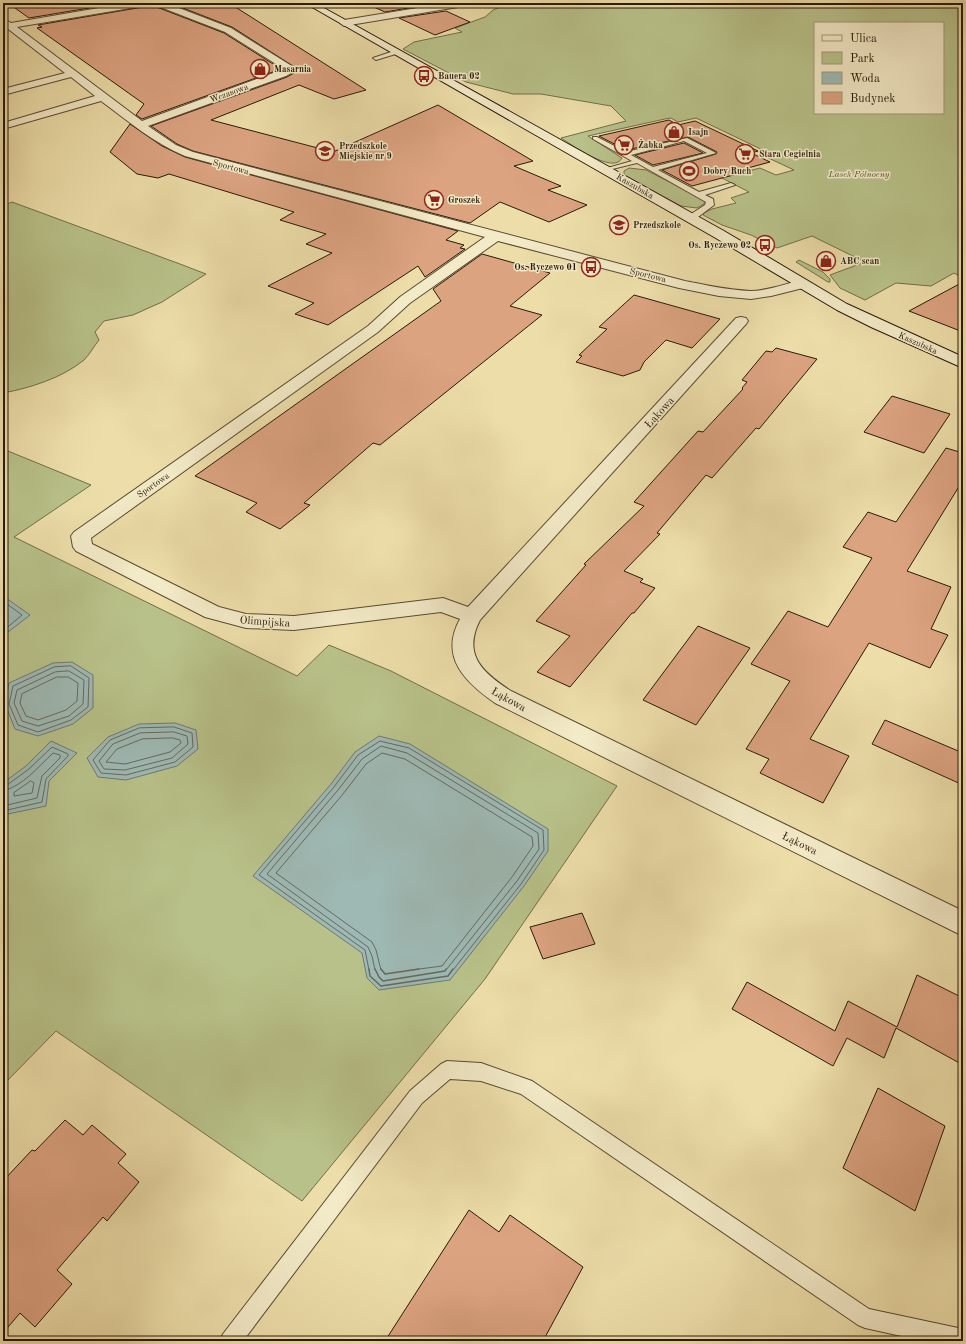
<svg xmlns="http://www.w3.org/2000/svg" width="966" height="1344" font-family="'Old Standard TT',serif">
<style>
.green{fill:#b8c189;stroke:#706e49;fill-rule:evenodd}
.water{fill:#9eb9b4;stroke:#6f7970}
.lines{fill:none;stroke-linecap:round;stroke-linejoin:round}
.shore-far1{stroke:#646a5e;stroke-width:1}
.shore{stroke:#646a5e;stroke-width:1.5}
.building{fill:#dca381;stroke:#291a09}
.service-casing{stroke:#5a4b31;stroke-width:2}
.minor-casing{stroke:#5a4b31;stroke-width:2}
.secondary-casing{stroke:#291a09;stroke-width:2}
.service{fill:#f3eac7;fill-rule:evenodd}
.minor{fill:#f3eac7;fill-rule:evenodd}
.secondary{fill:#f3eac7;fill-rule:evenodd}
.labels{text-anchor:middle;stroke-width:3;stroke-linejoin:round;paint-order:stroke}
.far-poi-label{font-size:9px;font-weight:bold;fill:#291a09;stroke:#f3eac7;text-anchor:start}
.far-street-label{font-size:9px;fill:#291a09;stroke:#f3eac7}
.far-park-label{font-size:9px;font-style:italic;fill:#544c2f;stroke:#f3eac7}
.street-label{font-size:11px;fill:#291a09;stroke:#f3eac7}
</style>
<rect width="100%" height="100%" fill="#eddea9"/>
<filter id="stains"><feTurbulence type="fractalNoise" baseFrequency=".005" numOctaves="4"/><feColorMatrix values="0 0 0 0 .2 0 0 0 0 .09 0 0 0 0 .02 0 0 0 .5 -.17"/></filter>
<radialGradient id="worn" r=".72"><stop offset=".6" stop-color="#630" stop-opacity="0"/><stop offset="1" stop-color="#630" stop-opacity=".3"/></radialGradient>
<g class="green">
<path d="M510 3H963V278L954 273 931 286 896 283 865 300 840 288 830 275 865 262 812 236 777 248 751 235 722 225 703 215 704 213 712 209 736 203 731 198 749 192 722 178 760 168 776 175 794 170 760 154 765 151 696 118 678 122 671 118 665 119 588 136 622 158C614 175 572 145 561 138L626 121 611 106 541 94H513L466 82 403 49 414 42 462 32 455 28 485 17 493 10ZM815 23H943V113H815Z"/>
<path d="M629 168 646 170 701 198 705 202 704 204 697 208 681 206 624 175V171Z"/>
<path d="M12 202 180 264 206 274 162 302 133 315 104 321 95 332 99 340C94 346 90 354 84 360 62 378 30 388 3 393V206Z"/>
<path d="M799 260 823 272 830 279V282H828L796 262Z"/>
<path d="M3 449 91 485 14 537 297 676 329 645 391 671 617 786 485 979 302 1201 56 1031 3 1085Z"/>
</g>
<g class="water">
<path d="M3 596 30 615 3 636Z"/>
<path d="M72 662 93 675V708L73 724 38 736 15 729 5 704 9 683 53 663Z"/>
<path d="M175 723 196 730 198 749 177 766 126 780 98 777 87 758 108 737 139 724Z"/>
<path d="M379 736 410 744 548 829V851L524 886 450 980 379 990 367 978 362 953 253 876 331 784 355 752Z"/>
<path d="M51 741 77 753 49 781 46 806 3 815V783L26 766Z"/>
</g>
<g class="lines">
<g class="shore-far1">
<path d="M3 601 22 615 3 631"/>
<path d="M71 666 89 678 88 707 71 720 38 732 18 725 9 704 13 686 54 667Z"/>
<path d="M69 671 84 680 83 704 69 716 38 726 22 721 14 703 17 690 55 672Z"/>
<path d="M57 677H68L78 683 77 701 66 710 38 720 26 716 20 703 22 694Z"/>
<path d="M174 727 192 733 193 747 175 762 126 775 101 773 93 760 110 740 139 728Z"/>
<path d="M174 732 187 736 188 744 172 758 125 770 104 769 99 761 113 744 140 733Z"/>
<path d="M173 738 180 740 181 743 170 752 125 764 106 762 117 749 142 739Z"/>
<path d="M31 781 34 783 32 793 14 796V793Z"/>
<path d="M3 786 7 785 29 769 52 747 68 754V756L46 779 42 802 3 811"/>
<path d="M3 791C23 786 38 767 53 753L60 755V758L42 776 37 798 3 806"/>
<path d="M369 970 365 950 259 875 334 787 358 755 380 741 409 748 543 830 544 850 521 884 453 970"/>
<path d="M375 970 372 956 368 947 267 874 338 790 362 759 381 746 407 753 538 833 539 849 517 881 446 970"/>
<path d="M381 970 376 950 372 942 276 873 343 794 366 764 382 753 405 759 532 837 533 846 512 877 442 966 412 970"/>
</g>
<g class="shore">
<path d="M369 969 370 976 381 986 448 976 453 969"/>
<path d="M375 969 379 977 383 981 445 971 446 969"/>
<path d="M381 969 385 974 419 969"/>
</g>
</g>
<g class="building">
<path d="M8 3H119L29 18Z"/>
<path d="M148 3H153L154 6 224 33 281 69 142 119 136 115 144 104 37 28 42 27 38 25 143 7Z"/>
<path d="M170 3H229L366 90 334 99 299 85 211 120 333 152 438 105 533 161 514 166 561 186 548 190 587 205 549 222 500 202 470 223 193 151 177 144 151 126 287 77 294 73 296 68 232 27Z"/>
<path d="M365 3H430L432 4 385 12Z"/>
<path d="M446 11 470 22 435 35 399 18Z"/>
<path d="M669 120 678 125 695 121 758 151 751 153 770 162 748 168 752 170 692 186 662 170 716 154 717 152 688 137 626 150 599 136Z"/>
<path d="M130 124 162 146 185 157 458 231 446 240 464 245 460 248 465 249 425 277 418 266 328 325 295 314 314 303 268 286 332 253 306 244 326 234 280 220 294 212 169 174 158 178 137 174 110 152Z"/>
<path d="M684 143 703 153 653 165 635 155Z"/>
<path d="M482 254 550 273 510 306 542 315 380 445 373 443 304 503 310 505 280 529 246 512 257 503 195 476 441 301 433 289Z"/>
<path d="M963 282V332L909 311Z"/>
<path d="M634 295 720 319 692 348 666 340 644 362 640 370 623 376 576 362 582 356 579 355 607 329 599 327Z"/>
<path d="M776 348 817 359 759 429 756 428 712 478 706 475 657 533 660 534 624 571 643 579 640 582 655 588 634 613H632L570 687 537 672 570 636 536 621 586 565 584 564 644 506 634 502 698 431 703 432 743 389 742 388 747 382 742 380 766 351 772 352Z"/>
<path d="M892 396 950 414 924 453 864 432Z"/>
<path d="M946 448 963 453V480L907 571 951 587 931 629 948 635 930 668 869 643 810 739 849 756 823 803 760 773 769 759 746 749 790 681 751 664 788 611 828 627 872 558 843 547 868 512 896 522Z"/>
<path d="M698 626 750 648 696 725 643 700Z"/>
<path d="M885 720 963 753V785L872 744Z"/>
<path d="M582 913 595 944 543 959 530 927Z"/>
<path d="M917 975 963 998V1065L896 1028 884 1058 847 1038 833 1066 732 1009 747 982 835 1031 848 1001 897 1027Z"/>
<path d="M878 1088 945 1126 915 1211 843 1168Z"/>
<path d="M65 1120 83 1135 92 1125 126 1154 118 1163 139 1182 107 1221 103 1217 57 1270 72 1284 35 1327 20 1313 3 1333V1181L32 1150 35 1151Z"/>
<path d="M469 1210 499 1232 510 1215 583 1267 543 1341H385Z"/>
</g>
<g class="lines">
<g class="service-casing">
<g id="service">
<path d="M397 50 400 52 399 53 376 60 373 58Z"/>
<path d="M593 137H597L626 152 687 138 716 153 658 170 699 192 731 183 735 185 705 195 713 199 714 205 694 220H688V216L705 205 706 202 637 163 604 171V169L632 161 593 139ZM684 141 707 153 653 167 631 155Z"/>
<path d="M447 1061 481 1063 532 1081 869 1309 963 1329V1341H924L865 1328 858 1325 521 1094 481 1081 450 1079 422 1103 243 1341H220L223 1334 410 1091 441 1064Z"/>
</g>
</g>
<g class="minor-casing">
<g id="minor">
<path d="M128 3H147L143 6 17 27 142 121 284 69 225 32 155 5 154 3H166L231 28 295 68 293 72 286 76 148 126 176 145 193 152 685 281C706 285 728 290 750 291 767 291 785 284 802 280L807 281 809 284 807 287 771 296 751 299 719 296 679 288 498 241 410 303 378 332 91 538 92 544 219 607 246 614 294 616 443 598 468 607 736 318 741 317 746 318 748 321 746 324 480 620C462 655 483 673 511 691L963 911V936L495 703C465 682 439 657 460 619L441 612 294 630 246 628 205 617 76 551 73 547 71 536 74 532 368 326 400 297 485 237 185 156C154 143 128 121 101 101L3 129V123L95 96 71 77 3 95V89L65 73 3 25V18L11 23Z"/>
<path d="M448 3H468L464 6 344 26 340 23 344 20Z"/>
</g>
</g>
<g class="secondary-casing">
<path id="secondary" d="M305 3H315L724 231 847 304 963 357V368L871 327 837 310 714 237Z"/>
</g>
<use href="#service" class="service"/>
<use href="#minor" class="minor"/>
<use href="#secondary" class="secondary"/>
</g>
<defs>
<g id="shop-ring" transform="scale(1)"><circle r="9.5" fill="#f3eac7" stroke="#8f2418" stroke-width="1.5"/><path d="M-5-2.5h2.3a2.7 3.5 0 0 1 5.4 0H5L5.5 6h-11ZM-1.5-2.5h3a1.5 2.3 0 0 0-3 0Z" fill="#8f2418"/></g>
<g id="bus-ring" transform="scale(1)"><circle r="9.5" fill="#f3eac7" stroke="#8f2418" stroke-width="1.5"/><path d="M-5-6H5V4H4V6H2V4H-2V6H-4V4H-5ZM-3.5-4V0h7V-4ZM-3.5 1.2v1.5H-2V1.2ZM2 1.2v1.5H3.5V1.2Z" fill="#8f2418"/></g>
<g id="supermarket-ring" transform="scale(1)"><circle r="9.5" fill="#f3eac7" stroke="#8f2418" stroke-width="1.5"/><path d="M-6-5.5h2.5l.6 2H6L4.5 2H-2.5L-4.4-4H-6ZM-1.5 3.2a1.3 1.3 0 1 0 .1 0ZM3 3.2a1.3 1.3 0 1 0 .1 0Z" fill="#8f2418"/></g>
<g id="school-ring" transform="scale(1)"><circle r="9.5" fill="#f3eac7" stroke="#8f2418" stroke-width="1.5"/><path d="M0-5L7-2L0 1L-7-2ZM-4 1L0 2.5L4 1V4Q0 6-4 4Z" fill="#8f2418"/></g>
<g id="stadium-ring" transform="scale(1)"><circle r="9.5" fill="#f3eac7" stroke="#8f2418" stroke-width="1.5"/><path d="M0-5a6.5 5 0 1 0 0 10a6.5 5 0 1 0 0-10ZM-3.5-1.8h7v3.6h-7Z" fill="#8f2418"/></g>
</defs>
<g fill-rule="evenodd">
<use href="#shop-ring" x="260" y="69"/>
<use href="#bus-ring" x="424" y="76"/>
<use href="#shop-ring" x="674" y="132"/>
<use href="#supermarket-ring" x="624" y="145"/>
<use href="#school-ring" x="325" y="151"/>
<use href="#supermarket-ring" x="745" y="154"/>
<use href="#stadium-ring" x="689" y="171"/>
<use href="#supermarket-ring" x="434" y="200"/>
<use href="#school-ring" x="619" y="225"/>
<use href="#bus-ring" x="765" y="245"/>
<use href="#shop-ring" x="826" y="261"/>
<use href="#bus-ring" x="591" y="267"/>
</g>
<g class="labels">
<g class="far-poi-label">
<text x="274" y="72">Masarnia</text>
<text x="438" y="79">Bauera 02</text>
<text x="688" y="135">Isajn</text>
<text x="638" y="148">Żabka</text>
<text x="339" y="149">Przedszkole<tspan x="339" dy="10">Miejskie nr 9</tspan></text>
<text x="759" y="157">Stara Cegielnia</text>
<text x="703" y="174">Dobry Ruch</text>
<text x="448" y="203">Groszek</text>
<text x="633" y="228">Przedszkole</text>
<text x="751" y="248" text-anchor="end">Os. Ryczewo 02</text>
<text x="840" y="264">ABC scan</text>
<text x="577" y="270" text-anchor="end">Os. Ryczewo 01</text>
</g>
<g class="far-street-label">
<text transform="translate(229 93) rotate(-20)" y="3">Wczasowa</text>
<text transform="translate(231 167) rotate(15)" y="3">Sportowa</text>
<text transform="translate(635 186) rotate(30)" y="3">Kaszubska</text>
<text transform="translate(648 275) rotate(14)" y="3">Sportowa</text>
<text transform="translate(918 343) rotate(24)" y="3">Kaszubska</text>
<text transform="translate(153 485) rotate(-35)" y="3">Sportowa</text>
</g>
<g class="far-park-label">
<text x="859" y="177">Lasek Północny</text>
</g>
<g class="street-label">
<text transform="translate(659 412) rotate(-48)" y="4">Łąkowa</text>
<text transform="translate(265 621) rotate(4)" y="4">Olimpijska</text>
<text transform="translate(509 699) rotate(29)" y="4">Łąkowa</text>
<text transform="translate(800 843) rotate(26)" y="4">Łąkowa</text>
</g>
</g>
<rect width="966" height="1344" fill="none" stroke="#eddea9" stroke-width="16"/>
<rect x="4" y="4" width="958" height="1336" fill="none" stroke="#291a09" stroke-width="2"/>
<rect x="8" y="8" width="950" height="1328" fill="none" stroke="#291a09"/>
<rect x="814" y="22" width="130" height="92" fill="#f3eac7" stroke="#a2977b"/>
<rect x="822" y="35" width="20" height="6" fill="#f3eac7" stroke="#a2977b"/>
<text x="850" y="42" font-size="12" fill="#291a09">Ulica</text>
<rect x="822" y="52" width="20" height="12" fill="#b8c189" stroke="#a2977b"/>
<text x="850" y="62" font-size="12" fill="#291a09">Park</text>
<rect x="822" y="72" width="20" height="12" fill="#9eb9b4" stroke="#a2977b"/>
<text x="850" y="82" font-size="12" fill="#291a09">Woda</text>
<rect x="822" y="92" width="20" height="12" fill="#dca381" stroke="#a2977b"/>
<text x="850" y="102" font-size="12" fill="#291a09">Budynek</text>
<rect width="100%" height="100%" filter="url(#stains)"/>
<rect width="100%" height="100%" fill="url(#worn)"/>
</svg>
